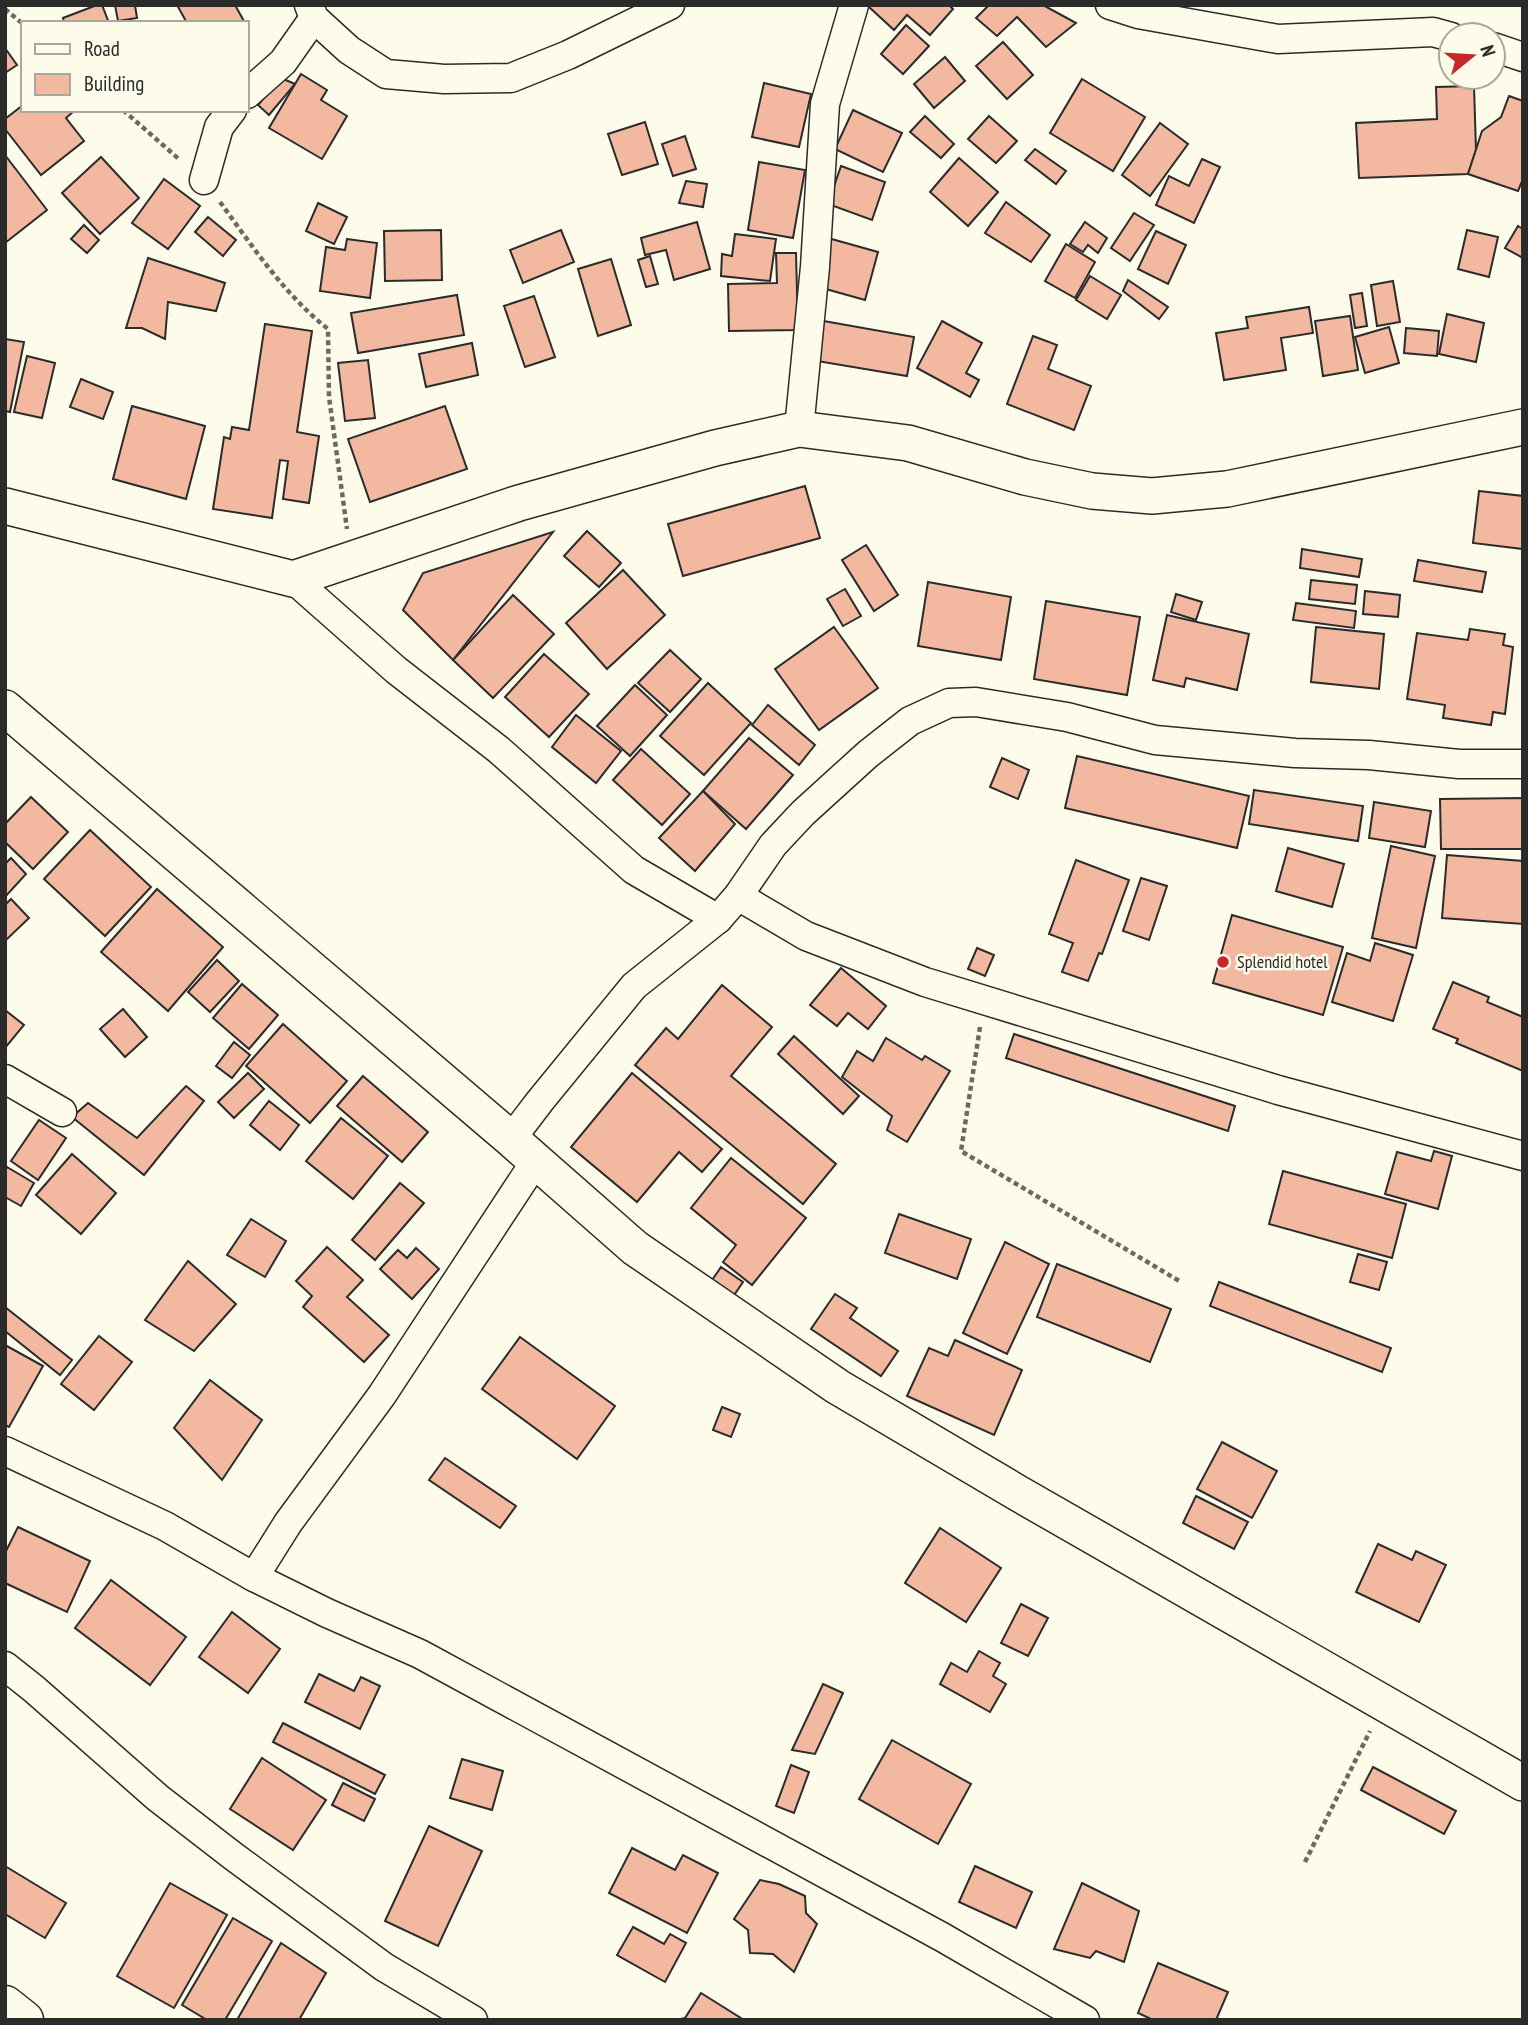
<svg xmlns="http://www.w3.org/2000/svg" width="1528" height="2025" font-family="'PT Sans Narrow',sans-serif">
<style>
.building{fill:#f2b8a0;stroke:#2b2b2b;stroke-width:2}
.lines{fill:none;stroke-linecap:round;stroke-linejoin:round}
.minor-casing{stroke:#2b2b2b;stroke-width:31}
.tertiary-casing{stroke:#2b2b2b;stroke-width:38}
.trunk-casing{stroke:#2b2b2b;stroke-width:41}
.path{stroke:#6a6964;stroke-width:4.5;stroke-dasharray:5 3.5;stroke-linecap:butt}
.minor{stroke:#fdfbea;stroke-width:28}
.tertiary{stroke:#fdfbea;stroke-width:35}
.trunk{stroke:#fdfbea;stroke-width:38}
.poi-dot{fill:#c62828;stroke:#fdfbea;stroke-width:2.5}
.labels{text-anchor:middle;stroke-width:5;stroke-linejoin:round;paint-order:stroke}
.poi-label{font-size:18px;fill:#2b2b2b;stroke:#fdfbea;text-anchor:start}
</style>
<rect width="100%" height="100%" fill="#fdfbea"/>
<g class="building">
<path d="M97 5H102L109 23H64L63 18Z"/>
<path d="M115 5H135L137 18 118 21Z"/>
<path d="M177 5H235L245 23H187Z"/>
<path d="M870 5H949L953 9 930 35 907 15 894 30 869 7Z"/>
<path d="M989 5H1043L1076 23 1046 47 1017 17 997 36 976 18Z"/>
<path d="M906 25 929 46 903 74 881 54Z"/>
<path d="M1003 42 1033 75 1007 99 976 66Z"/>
<path d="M5 48 17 65 5 73Z"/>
<path d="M945 57 965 81 934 108 914 84Z"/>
<path d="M301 74 327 90 321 100 347 116 322 159 269 128Z"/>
<path d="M281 78 295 84 269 115 258 105Z"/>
<path d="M1082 79 1145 117 1113 171 1050 133Z"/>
<path d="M764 83 811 94 799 147 752 137Z"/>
<path d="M1474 86 1476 150 1468 174 1359 178 1356 123 1437 119 1436 87Z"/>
<path d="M1509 96 1523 101V179L1518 191 1468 174 1482 131 1501 117Z"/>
<path d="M23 105V110H75L66 118 84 141 41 175 5 129V119Z"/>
<path d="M853 110 902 133 883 172 835 149Z"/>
<path d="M925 116 954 144 941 158 910 132Z"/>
<path d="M989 116 1017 141 996 163 968 139Z"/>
<path d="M645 122 658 164 622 175 608 134Z"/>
<path d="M1160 123 1188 144 1150 196 1122 175Z"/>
<path d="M685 136 696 169 673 176 662 144Z"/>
<path d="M1035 149 1066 171 1056 184 1025 160Z"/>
<path d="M5 155 47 210 5 243Z"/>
<path d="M101 157 139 198 100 234 62 193Z"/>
<path d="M959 158 998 192 968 226 930 192Z"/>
<path d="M1202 159 1220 167 1194 223 1156 205 1169 176 1189 186Z"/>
<path d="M759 162 805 170 793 238 748 230Z"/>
<path d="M841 166 885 182 872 220 828 204Z"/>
<path d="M164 179 200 206 168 249 132 223Z"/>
<path d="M686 181 707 184 703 207 679 203Z"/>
<path d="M1006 202 1050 235 1031 262 985 233Z"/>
<path d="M318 203 347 217 334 244 306 231Z"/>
<path d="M1134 213 1154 225 1130 261 1111 248Z"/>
<path d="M208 217 236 240 223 256 195 232Z"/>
<path d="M697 222 710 269 674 280 666 250 645 255 641 238Z"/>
<path d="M1085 222 1107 238 1098 253 1088 245 1083 252 1070 244Z"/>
<path d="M84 225 99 240 87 253 71 239Z"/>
<path d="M1518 226 1523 229V258L1505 248Z"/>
<path d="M441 230 442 280 385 281 384 231Z"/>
<path d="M561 230 574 262 523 283 510 250Z"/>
<path d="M1467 230 1498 237 1489 277 1458 269Z"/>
<path d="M1156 231 1186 245 1168 284 1138 269Z"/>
<path d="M735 234 776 239 770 281 721 276 722 254 732 256Z"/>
<path d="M828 238 878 252 865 300 815 286Z"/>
<path d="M347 239 377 243 370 298 320 291 326 247 345 250Z"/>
<path d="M1066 244 1095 262 1075 298 1045 281Z"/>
<path d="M776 253H796L798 330 729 331 728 284 777 283Z"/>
<path d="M650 256 658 284 646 287 638 260Z"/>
<path d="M148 258 225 283 216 311 168 302 165 339 142 328H126Z"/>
<path d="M611 259 631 325 598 336 578 269Z"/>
<path d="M1090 276 1121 295 1107 319 1076 300Z"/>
<path d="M1128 280 1168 307 1159 319 1123 291Z"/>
<path d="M1393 281 1400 322 1377 326 1371 285Z"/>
<path d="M1362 293 1367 326 1355 328 1350 295Z"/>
<path d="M457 295 464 335 358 353 351 313Z"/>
<path d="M534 296 555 357 525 367 504 306Z"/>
<path d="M1309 307 1313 333 1281 338 1286 370 1224 380 1216 333 1248 328 1246 317Z"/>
<path d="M1447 314 1484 323 1476 362 1439 354Z"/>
<path d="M1350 316 1358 370 1323 376 1315 321Z"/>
<path d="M818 320 914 337 907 376 811 360Z"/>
<path d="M942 321 982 343 966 373 979 380 970 397 917 368Z"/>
<path d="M265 324 312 331 297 432 319 436 309 503 283 499 288 461 280 460 272 518 213 509 224 437 230 439 232 427 249 430Z"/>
<path d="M1389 327 1399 363 1365 373 1355 337Z"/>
<path d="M1406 328 1439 331 1437 356 1404 353Z"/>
<path d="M1033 336 1057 345 1048 369 1091 386 1074 430 1007 404Z"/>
<path d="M5 339 24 342 10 412 5 411Z"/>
<path d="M472 343 478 375 426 387 419 354Z"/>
<path d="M27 356 55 363 42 418 14 412Z"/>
<path d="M368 360 375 418 345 421 338 363Z"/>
<path d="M81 379 113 392 103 419 70 407Z"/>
<path d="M132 406 205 426 186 499 113 479Z"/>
<path d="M445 406 467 469 370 502 348 439Z"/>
<path d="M805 486 820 538 683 576 668 524Z"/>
<path d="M1479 491 1523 496V549L1473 543Z"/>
<path d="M587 531 621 563 599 587 564 556Z"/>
<path d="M553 532 453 660 403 610 423 573Z"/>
<path d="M866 545 898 595 874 611 842 560Z"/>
<path d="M1302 549 1362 559 1359 577 1300 568Z"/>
<path d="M1418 560 1486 572 1482 592 1414 581Z"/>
<path d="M623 570 665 615 607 669 566 623Z"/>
<path d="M1311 580 1357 585 1355 604 1309 599Z"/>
<path d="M928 582 1011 597 1001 660 918 646Z"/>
<path d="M845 589 861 616 843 626 827 599Z"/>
<path d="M1365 591 1400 595 1398 617 1363 614Z"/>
<path d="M1176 594 1202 602 1196 620 1171 612Z"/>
<path d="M513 595 554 634 493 698 453 660Z"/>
<path d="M1046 601 1140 617 1127 695 1034 679Z"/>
<path d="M1296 603 1356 611 1354 628 1293 620Z"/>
<path d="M1167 615 1249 634 1237 690 1186 678 1184 687 1153 680Z"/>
<path d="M834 627 878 688 819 730 775 669Z"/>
<path d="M1316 627 1384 634 1379 689 1311 682Z"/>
<path d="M1470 629 1505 634 1503 645 1513 647 1505 714 1493 712 1491 725 1443 718 1445 705 1407 699 1417 633 1468 640Z"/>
<path d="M670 650 701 679 670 712 638 683Z"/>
<path d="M544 654 589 694 549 737 505 697Z"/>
<path d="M708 683 751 723 704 775 660 736Z"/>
<path d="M635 685 667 715 630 756 597 726Z"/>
<path d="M768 705 815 745 799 765 752 725Z"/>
<path d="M576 715 621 751 596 783 552 747Z"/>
<path d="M749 738 793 775 746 829 703 791Z"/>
<path d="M641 749 690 794 662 825 613 780Z"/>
<path d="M1077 756 1249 796 1237 848 1065 808Z"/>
<path d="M1002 758 1029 770 1018 799 990 787Z"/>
<path d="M1254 790 1363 806 1358 841 1249 824Z"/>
<path d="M703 791 735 824 695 871 659 838Z"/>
<path d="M31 797 68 832 33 869 5 842V824Z"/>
<path d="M1523 798V849H1441L1440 799Z"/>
<path d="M1374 802 1431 811 1425 847 1369 838Z"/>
<path d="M90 830 151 887 105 936 44 879Z"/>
<path d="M1391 846 1435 856 1416 948 1372 938Z"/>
<path d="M1288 848 1344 864 1332 907 1276 891Z"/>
<path d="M1447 855 1523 861V924L1442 918Z"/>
<path d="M11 858 26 874 5 897V864Z"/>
<path d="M1076 860 1129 880 1102 954 1099 953 1088 981 1062 972 1073 943 1049 934Z"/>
<path d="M1141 878 1167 886 1149 940 1123 931Z"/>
<path d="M157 889 223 947 168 1011 101 952Z"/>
<path d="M11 899 29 918 5 941V905Z"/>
<path d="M1232 915 1343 947 1323 1015 1213 983Z"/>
<path d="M1375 943 1413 955 1393 1021 1332 1002 1347 953 1370 961Z"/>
<path d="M977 948 994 955 985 976 968 969Z"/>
<path d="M217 960 239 981 210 1012 188 992Z"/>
<path d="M841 968 886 1006 868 1029 848 1013 837 1026 810 1005Z"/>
<path d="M1453 982 1489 997 1487 1002 1523 1017V1071L1456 1043 1458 1039 1433 1029Z"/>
<path d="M242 984 278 1015 249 1049 213 1018Z"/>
<path d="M722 985 772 1027 731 1076 836 1164 803 1204 635 1065 666 1028 678 1039Z"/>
<path d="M123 1009 147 1037 125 1057 100 1029Z"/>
<path d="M5 1010 24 1025 5 1048Z"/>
<path d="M283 1024 347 1081 310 1123 246 1066Z"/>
<path d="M1014 1034 1235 1106 1228 1131 1006 1058Z"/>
<path d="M794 1036 859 1096 843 1114 778 1054Z"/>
<path d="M886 1038 922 1060 925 1056 950 1071 907 1142 887 1130 892 1116 842 1077 857 1051 873 1061Z"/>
<path d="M234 1042 250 1055 232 1078 216 1066Z"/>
<path d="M248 1073 264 1089 234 1118 218 1102Z"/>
<path d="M632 1073 722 1149 702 1172 679 1152 637 1202 571 1147Z"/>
<path d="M363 1076 428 1132 402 1162 337 1106Z"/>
<path d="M186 1086 204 1101 144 1175 72 1117 88 1103 137 1138Z"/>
<path d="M269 1101 299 1125 280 1150 250 1125Z"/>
<path d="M341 1118 388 1156 353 1199 306 1161Z"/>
<path d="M39 1120 66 1138 38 1180 11 1161Z"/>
<path d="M1434 1151 1452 1156 1438 1209 1385 1194 1397 1152 1431 1161Z"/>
<path d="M72 1154 116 1193 81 1234 36 1195Z"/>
<path d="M731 1158 806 1218 752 1285 723 1262 736 1245 691 1208Z"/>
<path d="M7 1167 34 1183 21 1206 5 1197V1171Z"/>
<path d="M1283 1171 1406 1204 1392 1258 1269 1224Z"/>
<path d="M400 1183 424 1203 375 1260 352 1240Z"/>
<path d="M899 1214 971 1239 957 1279 885 1253Z"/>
<path d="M251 1219 286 1241 265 1277 227 1255Z"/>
<path d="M1005 1242 1049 1264 1007 1354 963 1333Z"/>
<path d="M327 1247 363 1280 347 1297 389 1335 364 1362 303 1307 312 1296 296 1281Z"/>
<path d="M416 1248 439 1269 412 1299 380 1269 398 1250 407 1258Z"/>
<path d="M1358 1254 1387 1262 1379 1290 1350 1282Z"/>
<path d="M188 1261 236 1304 194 1351 145 1320Z"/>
<path d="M1057 1264 1171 1309 1150 1362 1037 1317Z"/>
<path d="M721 1267 743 1282 732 1298 710 1283Z"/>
<path d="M1219 1282 1391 1348 1382 1372 1210 1306Z"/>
<path d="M835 1294 857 1308 850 1318 898 1351 881 1376 811 1329Z"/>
<path d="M5 1307 72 1360 60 1375 5 1331Z"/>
<path d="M99 1336 132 1362 94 1410 61 1384Z"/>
<path d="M520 1337 615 1406 577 1459 482 1389Z"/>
<path d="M955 1340 1022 1370 994 1435 907 1396 929 1348 948 1356Z"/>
<path d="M5 1345 43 1366 9 1427 5 1425Z"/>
<path d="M210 1380 262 1420 222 1480 174 1428Z"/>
<path d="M722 1407 740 1414 731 1437 713 1430Z"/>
<path d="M1222 1442 1277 1471 1252 1518 1197 1489Z"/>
<path d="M445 1458 516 1506 500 1528 429 1480Z"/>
<path d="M1196 1496 1248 1522 1234 1549 1183 1523Z"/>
<path d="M18 1527 90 1561 67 1612 5 1583V1553Z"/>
<path d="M940 1528 1001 1568 966 1622 905 1583Z"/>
<path d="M1378 1544 1412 1560 1416 1551 1446 1565 1419 1622 1356 1592Z"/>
<path d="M111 1580 186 1637 150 1685 75 1628Z"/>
<path d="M1021 1604 1048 1618 1028 1656 1001 1643Z"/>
<path d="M232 1612 280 1649 248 1693 199 1657Z"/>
<path d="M979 1651 1000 1663 993 1676 1006 1684 990 1712 940 1684 951 1663 967 1672Z"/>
<path d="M319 1674 354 1691 361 1677 380 1686 360 1729 305 1702Z"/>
<path d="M823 1684 843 1693 815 1754 792 1750Z"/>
<path d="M283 1723 385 1775 375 1794 273 1742Z"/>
<path d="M892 1740 971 1784 938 1844 859 1799Z"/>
<path d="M262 1758 326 1800 293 1850 230 1809Z"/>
<path d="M462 1759 503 1771 492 1810 450 1798Z"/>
<path d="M791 1765 809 1772 794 1813 776 1806Z"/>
<path d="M1373 1767 1456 1811 1444 1834 1361 1790Z"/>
<path d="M343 1783 375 1799 364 1821 332 1805Z"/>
<path d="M429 1826 482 1851 438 1946 385 1921Z"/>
<path d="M632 1848 675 1870 683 1855 718 1873 687 1933 609 1893Z"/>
<path d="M5 1866 66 1903 45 1938 5 1914Z"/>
<path d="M975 1866 1032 1892 1016 1928 959 1902Z"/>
<path d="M760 1880 779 1884 805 1896 806 1913 817 1924 794 1972 773 1954 750 1953 748 1930 734 1919Z"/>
<path d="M170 1883 227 1915 174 2008 117 1976Z"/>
<path d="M1082 1883 1139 1911 1124 1962 1096 1951 1090 1958 1054 1949Z"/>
<path d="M233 1918 272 1941 225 2020H207L182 2005Z"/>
<path d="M633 1927 664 1944 670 1934 686 1943 665 1982 617 1955Z"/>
<path d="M281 1943 326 1973 299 2020H237Z"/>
<path d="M1158 1963 1228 1992 1216 2020H1153L1138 2013Z"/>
<path d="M701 1993 744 2020H676L685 2018Z"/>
</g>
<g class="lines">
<g class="minor-casing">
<g id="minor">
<path d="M309 5 314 18 349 50 386 74 444 79 511 78 568 55 670 5"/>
<path d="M1110 5 1138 14 1278 39 1433 32 1451 37"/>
<path d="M1493 47 1523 57"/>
<path d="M247 94 283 62 314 18"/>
<path d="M204 180 219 127 232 110"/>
<path d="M799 429 815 267 825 104 854 5"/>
<path d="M293 579 396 670 499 750 634 870 718 919 738 896 773 845 803 813 868 754 910 721 949 703 976 702 1067 717 1155 740 1295 753 1369 755 1459 764H1523"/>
<path d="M738 896 806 936 925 982 1278 1090 1523 1156"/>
<path d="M5 1079 62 1112"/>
<path d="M511 1139 540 1101 634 986 718 919"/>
<path d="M5 1451 165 1526 254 1577 327 1613 420 1654 942 1937 1085 2020"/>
<path d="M254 1577 288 1523 382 1395 535 1162"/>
<path d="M5 1666 34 1689 158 1798 233 1856 384 1967 473 2020"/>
</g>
</g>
<g class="tertiary-casing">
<g id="tertiary">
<path d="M5 506 293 579 519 503 715 448 799 429 908 443 1025 477 1092 491 1152 496 1227 489 1523 427"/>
<path d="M5 708 511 1139 635 1248 838 1387 1016 1492 1523 1783"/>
</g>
</g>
<g class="trunk-casing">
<path id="trunk" d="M5 2005 24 2020"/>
</g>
<g class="path">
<path d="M5 9 23 24"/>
<path d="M123 110 180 160"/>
<path d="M220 202C253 247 284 294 328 329L329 397 347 529"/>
<path d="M980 1027 961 1151 1181 1282"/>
<path d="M1305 1862 1370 1731"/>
</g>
<use href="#minor" class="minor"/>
<use href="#tertiary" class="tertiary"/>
<use href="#trunk" class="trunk"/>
</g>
<circle class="poi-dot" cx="1223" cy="962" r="7"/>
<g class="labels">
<g class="poi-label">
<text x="1237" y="968">Splendid hotel</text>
</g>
</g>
<rect width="1528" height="2025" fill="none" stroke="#2b2b2b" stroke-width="14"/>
<rect x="21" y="21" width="228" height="91" fill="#fdfbea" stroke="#a9a89e" stroke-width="2"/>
<rect x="35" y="44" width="35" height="10" fill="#fdfbea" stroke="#a9a89e" stroke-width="2"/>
<text x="84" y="56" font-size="21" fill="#2b2b2b">Road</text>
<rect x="35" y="74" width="35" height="21" fill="#f2b8a0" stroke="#a9a89e" stroke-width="2"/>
<text x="84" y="91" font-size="21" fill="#2b2b2b">Building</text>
<g transform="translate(1472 56) rotate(72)"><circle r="33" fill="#fdfbea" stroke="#a9a89e" stroke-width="2"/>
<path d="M0-5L12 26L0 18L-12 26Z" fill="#c62828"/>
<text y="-10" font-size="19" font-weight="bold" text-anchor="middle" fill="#2b2b2b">N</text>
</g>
</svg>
